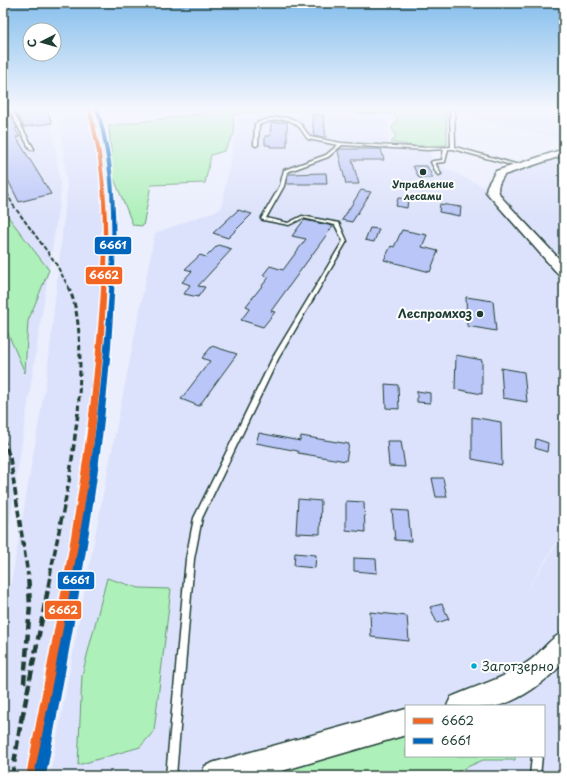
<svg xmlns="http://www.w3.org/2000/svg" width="567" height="779" font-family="'Playpen Sans',sans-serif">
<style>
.built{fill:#dce2fb;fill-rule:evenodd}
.green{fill:#aef0b9;stroke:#669676}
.building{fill:#bac6f7;stroke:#1f3d34}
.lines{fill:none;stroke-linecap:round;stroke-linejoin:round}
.lane-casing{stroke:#1f3d34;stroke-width:3}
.secondary-casing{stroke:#1f3d34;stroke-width:3}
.lane{fill:#fff;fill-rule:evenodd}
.secondary{fill:#fff;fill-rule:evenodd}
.rail-far4{stroke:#1f3d34;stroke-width:1.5;stroke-dasharray:3.5 1.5;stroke-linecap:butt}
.rail-far3{stroke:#1f3d34;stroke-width:2;stroke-dasharray:4.5 2;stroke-linecap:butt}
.rail-far2{stroke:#1f3d34;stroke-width:3;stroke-dasharray:5.5 3;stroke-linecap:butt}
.rail-far1{stroke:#1f3d34;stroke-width:3.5;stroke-dasharray:7 3.5;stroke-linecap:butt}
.rail{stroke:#1f3d34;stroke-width:4.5;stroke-dasharray:9 4.5;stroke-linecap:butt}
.rail-1-casing{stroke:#fff;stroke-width:3}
.rail-2-casing{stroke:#fff;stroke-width:3}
.rail-1{fill:#f26522;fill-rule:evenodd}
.rail-2{fill:#0065bd;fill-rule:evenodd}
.poi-dot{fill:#1f3d34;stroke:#fff;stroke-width:1.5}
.bus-dot{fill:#00a9ce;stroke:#fff;stroke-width:1.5}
.labels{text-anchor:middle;stroke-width:4;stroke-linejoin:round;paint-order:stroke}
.far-poi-label{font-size:10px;font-weight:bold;fill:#1f3d34;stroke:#fff}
.poi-label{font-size:12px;font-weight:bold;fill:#1f3d34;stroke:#fff;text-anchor:end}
.near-bus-label{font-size:13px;fill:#1f3d34;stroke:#fff;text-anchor:start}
.line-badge{stroke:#fff;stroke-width:1.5}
.badge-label{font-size:11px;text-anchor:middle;font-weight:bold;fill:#fff}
</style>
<rect width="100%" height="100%" fill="#eaeefd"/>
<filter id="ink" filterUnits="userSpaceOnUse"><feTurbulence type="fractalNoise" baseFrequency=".025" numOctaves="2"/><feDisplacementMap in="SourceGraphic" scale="8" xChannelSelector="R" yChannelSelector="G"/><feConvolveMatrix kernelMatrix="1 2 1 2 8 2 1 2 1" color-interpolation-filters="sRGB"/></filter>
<g filter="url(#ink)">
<g class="built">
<path d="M3 108H46L52 123 61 191 3 564Z"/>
<path d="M59 108H92L105 155 112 252 108 377 76 591 43 776H3V630L47 375 67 190Z"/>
<path d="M439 108H564V140L472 118 446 109Z"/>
<path d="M331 113 387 117 389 147 428 149 433 162 492 191 506 175 564 155V530L521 600 559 541 564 543V776H50L93 546 155 233 221 209 239 116ZM406 706H544V756H406Z"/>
</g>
<g class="green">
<path d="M212 108 446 109 447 145 414 146 391 142 396 137 392 128 398 120 394 114 357 113 351 109 233 114 234 134 224 151 211 155 205 183 151 185 143 226 133 225 113 176 109 126 212 112Z"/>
<path d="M3 210 49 270 28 321 25 373 3 322Z"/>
<path d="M107 578 139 588 171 589 154 731 140 747 78 765 82 675Z"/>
<path d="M406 730V756H515V760H483L447 776H246Z"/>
</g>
<g class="building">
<path d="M3 108H7L17 128 15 129 20 137H16L51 194 19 202 3 170Z"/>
<path d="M13 108H46L52 123 24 127Z"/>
<path d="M312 115H323L326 137 314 136Z"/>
<path d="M287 122V147H270V145H265V136H270L271 123Z"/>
<path d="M340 149H381L384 160H352L359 184H346L338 151Z"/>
<path d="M413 166H427L433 178H419Z"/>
<path d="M326 173 327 184H287L288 174Z"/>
<path d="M361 190 371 192 352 222 342 220Z"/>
<path d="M398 198 408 199 407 208 396 206Z"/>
<path d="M440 204 461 207 460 216 439 212Z"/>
<path d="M238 210 252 214 228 238 213 233Z"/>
<path d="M304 220 333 226 271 311 275 312 263 327 241 320 250 308 246 306 269 277 263 275 270 266 283 270 306 239 292 236Z"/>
<path d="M370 228 379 229 374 242 365 240Z"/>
<path d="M402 230 427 235 422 247 438 251 430 272 384 260 391 246 394 247Z"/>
<path d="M218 245 232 249 198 286 205 287 198 297 184 294 190 285 182 282 192 271 185 269 200 255 206 257Z"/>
<path d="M466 297 493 301 496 331 467 326Z"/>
<path d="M212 346 237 354 199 406 181 399 210 361 202 358Z"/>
<path d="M456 355 482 360V394L455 389Z"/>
<path d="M501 368 524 372 527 402 503 398Z"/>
<path d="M385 384 398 385 399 409 386 408Z"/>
<path d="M417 391 430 393V403L417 402Z"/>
<path d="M472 417 501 422 502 465 472 459Z"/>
<path d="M259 433 300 441 301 436 349 444 346 461 298 453V451L256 443Z"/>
<path d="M536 439 548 443 547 452 535 448Z"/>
<path d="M387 441H401L405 467 389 466Z"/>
<path d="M432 478H443L447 497H436Z"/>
<path d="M298 499 321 501 320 534 296 533Z"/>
<path d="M346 501 364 502 365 532 346 530Z"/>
<path d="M392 510 408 511 411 541 395 540Z"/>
<path d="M295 553 316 555 315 568 294 566Z"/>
<path d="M354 558 376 559 377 573 354 571Z"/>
<path d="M442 604 449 619 437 623 430 607Z"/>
<path d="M370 612 407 616 409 641 371 637Z"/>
</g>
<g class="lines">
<g class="lane-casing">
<g id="lane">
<path d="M8 108H11L34 149 33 150 30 149Z"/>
<path d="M450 108H454L455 147 519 165V167L453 149H448L445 162 435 163 441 174 439 175 437 174 431 162 433 161 442 160 444 149 428 150 342 145 328 157 287 172 284 186 266 218 288 223 302 216 339 223 347 241 278 359 202 518 194 559 176 776H166L186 559 194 518 272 359 343 241 335 225 303 218 289 225 263 220 261 219 280 186 284 170 326 155 338 145 308 139C304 135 302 129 298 126 288 115 271 120 259 125L258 145 256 146 254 145 255 124C267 118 287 114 298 122 303 126 306 132 310 137L341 143 428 148 451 147Z"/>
<path d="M561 115 564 116V118L561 117Z"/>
<path d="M563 170H564V182L562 181Z"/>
<path d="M532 756H542L540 776H530Z"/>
</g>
</g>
<g class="secondary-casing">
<g id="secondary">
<path d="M564 149V155L504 175C498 185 495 189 503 199L564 264V276L559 275 486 192 487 186 496 171Z"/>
<path d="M564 632V662C547 680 522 700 497 706 484 709 461 706 447 706L451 697C478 685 507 678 532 659 543 650 550 638 564 632Z"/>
<path d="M406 709V735L265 776H201L205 766 215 762Z"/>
</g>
</g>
<use href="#lane" class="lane"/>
<use href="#secondary" class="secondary"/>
<path class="rail-far4" d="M3 185 4 188"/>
<path class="rail-far3" d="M4 187 13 205 55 262 69 288"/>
<path class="rail-far2" d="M68 287C84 316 80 381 78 414"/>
<g class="rail-far1">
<path d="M3 438 10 458 28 575"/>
<path d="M50 575 69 482 78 413"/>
</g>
<g class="rail">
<path d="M24 683 30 605 28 574"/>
<path d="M22 719 51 574"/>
<path d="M12 776 22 715"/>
</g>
<g class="rail-1-casing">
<path id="rail-1" d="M87 108H91C95 126 100 143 102 161 111 224 107 288 103 351 92 494 63 635 38 776H26C53 635 83 494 96 351 102 287 107 222 98 158 95 141 91 125 87 108Z"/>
</g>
<g class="rail-2-casing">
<path id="rail-2" d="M95 108H99C104 126 108 143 111 161 119 223 115 285 111 347 100 492 72 634 46 776H34C62 634 92 492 104 348 110 285 116 220 106 158 103 141 100 125 95 108Z"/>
</g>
<use href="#rail-1" class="rail-1"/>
<use href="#rail-2" class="rail-2"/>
</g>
</g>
<linearGradient id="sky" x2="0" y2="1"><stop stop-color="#85beec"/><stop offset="0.5" stop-color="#f6f7fe"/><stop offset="1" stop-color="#f6f7fe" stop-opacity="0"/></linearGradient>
<rect width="567" height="217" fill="url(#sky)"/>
<g class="poi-dot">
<circle cx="423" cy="172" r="4"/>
<circle cx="480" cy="314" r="4"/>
</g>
<circle class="bus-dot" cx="474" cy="666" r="3.5"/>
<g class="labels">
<g class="far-poi-label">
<text x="423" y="188">Управление<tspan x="423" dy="12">лесами</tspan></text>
</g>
<g class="poi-label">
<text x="472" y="318">Леспромхоз</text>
</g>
<g class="near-bus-label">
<text x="482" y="671">Заготзерно</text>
</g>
</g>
<g class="line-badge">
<rect x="94" y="236" width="38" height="19" rx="4" fill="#0065bd"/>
<rect x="85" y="266" width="38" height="19" rx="4" fill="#f26522"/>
<rect x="57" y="571" width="38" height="19" rx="4" fill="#0065bd"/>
<rect x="44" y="600" width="38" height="20" rx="4" fill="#f26522"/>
</g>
<g class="badge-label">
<text x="113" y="249">6661</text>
<text x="104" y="279">6662</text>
<text x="76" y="584">6661</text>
<text x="63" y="614">6662</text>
</g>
<rect width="567" height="779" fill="none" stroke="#fff" stroke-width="16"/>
<rect x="8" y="8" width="551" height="763" fill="none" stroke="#1f3d34" stroke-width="1.5" filter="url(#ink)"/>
<rect x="405" y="705" width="140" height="52" fill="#ffffff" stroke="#a5b1ae"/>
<rect x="413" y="718" width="20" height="6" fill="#f26522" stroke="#a5b1ae"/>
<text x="441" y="725" font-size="12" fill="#1f3d34">6662</text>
<rect x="413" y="738" width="20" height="6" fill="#0065bd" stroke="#a5b1ae"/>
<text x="441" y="745" font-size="12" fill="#1f3d34">6661</text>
<g transform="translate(42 42) rotate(264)"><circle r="19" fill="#ffffff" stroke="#a5b1ae"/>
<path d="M0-3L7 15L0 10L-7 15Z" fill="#1f3d34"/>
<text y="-6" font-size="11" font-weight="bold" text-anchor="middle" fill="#1f3d34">С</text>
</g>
</svg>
